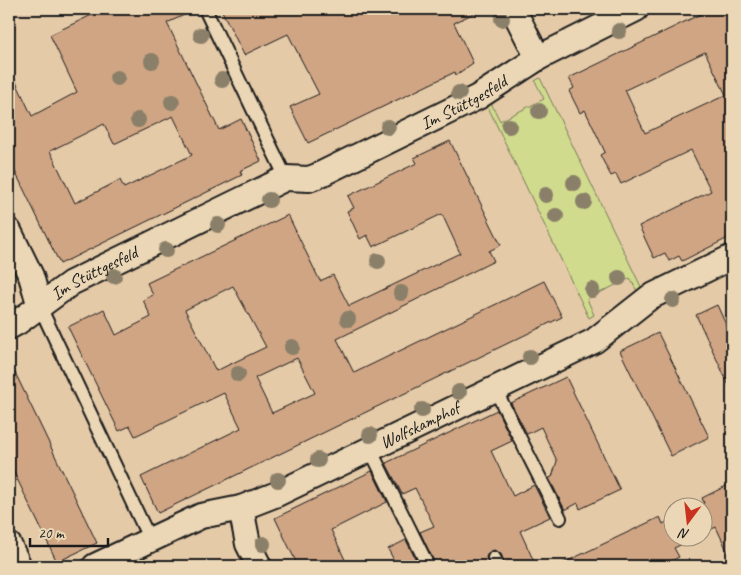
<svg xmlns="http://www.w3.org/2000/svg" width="741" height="575" font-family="Caveat,sans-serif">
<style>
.green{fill:#d0db8e;stroke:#767c55}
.building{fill:#d0a584;stroke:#1c1c1c;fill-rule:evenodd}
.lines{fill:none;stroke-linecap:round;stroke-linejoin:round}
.lane-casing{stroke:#1c1c1c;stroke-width:16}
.street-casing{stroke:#1c1c1c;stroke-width:28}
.lane{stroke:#ebd7b5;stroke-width:12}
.street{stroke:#ebd7b5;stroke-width:24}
.tree{fill:#8a7f68}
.labels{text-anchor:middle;stroke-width:5;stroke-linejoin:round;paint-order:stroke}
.street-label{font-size:18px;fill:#1c1c1c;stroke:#ebd7b5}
</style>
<rect width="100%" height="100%" fill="#e5caa8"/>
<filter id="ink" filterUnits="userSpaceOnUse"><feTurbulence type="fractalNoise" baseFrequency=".02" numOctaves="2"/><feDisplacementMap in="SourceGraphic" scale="10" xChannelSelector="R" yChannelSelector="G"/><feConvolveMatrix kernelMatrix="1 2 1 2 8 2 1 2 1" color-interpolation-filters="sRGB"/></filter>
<g filter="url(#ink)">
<path class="green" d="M540 78 643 291 638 293 630 278 587 299 594 315 589 318 487 105 491 103 500 121 544 99 535 81Z"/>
<g class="building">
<path d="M104 9H197L167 23 219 130 241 119 261 161 240 171 242 175 60 264 9 159V67L32 116 77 92 50 35ZM173 116 192 155 124 188 120 180 75 203 50 151 104 124 114 144Z"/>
<path d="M221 9H482L454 23 473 63 456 75 455 72 308 143 290 107 319 94 288 34 244 55Z"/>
<path d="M711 9H732V236L682 261 679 256 669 261 665 253 654 258 639 226 711 191 691 150 621 184 616 174 611 176 600 155 605 152 585 110 580 113 569 91 574 88 569 78ZM705 52 726 95 645 133 625 90Z"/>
<path d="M450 141 501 245 489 251 494 261 337 339 354 373 544 281 562 317 158 513 141 477 241 428 224 393 135 436 130 426 119 431 68 327 104 309 116 335 151 317 143 300 153 295 147 283 288 215 320 281 333 275 349 306 460 253 442 214 373 247 367 235 360 239 347 211 354 208 348 196 417 163 414 158ZM233 286 266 347 216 371 185 310ZM297 358 315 393 272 413 255 378Z"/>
<path d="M717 305 732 338V392L696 315Z"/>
<path d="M658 333 709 437 671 456 620 351Z"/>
<path d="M9 360 97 543 57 562 9 462Z"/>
<path d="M566 377 620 490 580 509 578 503 565 510 549 478 552 477 557 461 541 427 527 434 511 403Z"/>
<path d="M497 410 512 441 491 451 513 496 534 485 550 517 520 531 536 566H506L501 554 494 550 488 553 486 557 489 566H436L420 532 434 526 415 488 402 494 386 463Z"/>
<path d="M372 471 387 502 331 530 348 566H298L275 518Z"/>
<path d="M732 483V561L716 527 704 533V508H695L704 503 702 498Z"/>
<path d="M660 517 663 524 674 518V538H695L674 548 679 557 661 566H557Z"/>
<path d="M406 540 419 566H397L388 549Z"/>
</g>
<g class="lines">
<g class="lane-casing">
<g id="lane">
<path d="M205 9 286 178"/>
<path d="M40 307 150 540"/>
<path d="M495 389 560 518"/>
<path d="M370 449 428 566"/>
<path d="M494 558 498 566"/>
</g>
</g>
<g class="street-casing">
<g id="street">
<path d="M513 9 538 58"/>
<path d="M9 231 31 276 40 307"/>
<path id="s1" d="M9 327 18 322 71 283 286 178 309 179 317 176 478 97 538 58 636 9"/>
<path d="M241 508 248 544 259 566"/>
<path d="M9 545 19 566"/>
<path id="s2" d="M95 566 201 516 241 508 277 494 594 341 650 297 732 257"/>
</g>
</g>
<use href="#lane" class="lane"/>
<use href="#street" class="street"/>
</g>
<g class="tree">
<circle cx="502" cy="19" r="8"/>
<circle cx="619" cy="31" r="8"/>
<circle cx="201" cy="35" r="8"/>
<circle cx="152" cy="61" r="8"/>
<circle cx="117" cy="78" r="8"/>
<circle cx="222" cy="80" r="8"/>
<circle cx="459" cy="93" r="8"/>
<circle cx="172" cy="102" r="8"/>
<circle cx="539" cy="111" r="8"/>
<circle cx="138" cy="120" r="8"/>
<circle cx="509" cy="126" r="8"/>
<circle cx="388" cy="127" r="8"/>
<circle cx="574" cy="183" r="8"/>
<circle cx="546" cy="195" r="8"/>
<circle cx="269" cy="200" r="8"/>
<circle cx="584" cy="202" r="8"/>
<circle cx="556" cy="216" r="8"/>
<circle cx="218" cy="225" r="8"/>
<circle cx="166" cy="250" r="8"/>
<circle cx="378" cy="261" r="8"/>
<circle cx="114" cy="276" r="8"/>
<circle cx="619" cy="278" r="8"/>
<circle cx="592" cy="290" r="8"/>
<circle cx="401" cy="293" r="8"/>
<circle cx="673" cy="300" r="8"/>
<circle cx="348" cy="319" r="8"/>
<circle cx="292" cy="347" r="8"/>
<circle cx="530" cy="357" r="8"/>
<circle cx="238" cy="374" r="8"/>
<circle cx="459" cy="392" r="8"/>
<circle cx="422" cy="410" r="8"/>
<circle cx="370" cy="435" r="8"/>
<circle cx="318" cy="460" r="8"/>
<circle cx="278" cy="480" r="8"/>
<circle cx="263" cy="544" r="8"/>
</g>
</g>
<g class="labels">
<g class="street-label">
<text dy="6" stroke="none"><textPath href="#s1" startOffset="511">Im Stüttgesfeld</textPath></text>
<text dy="6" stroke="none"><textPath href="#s1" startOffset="101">Im Stüttgesfeld</textPath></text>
<text dy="6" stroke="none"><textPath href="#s2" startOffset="355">Wolfskamphof</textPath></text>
</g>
</g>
<rect width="741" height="575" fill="none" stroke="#ebd7b5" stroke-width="30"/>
<rect x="15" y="15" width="711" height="545" fill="none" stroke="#1c1c1c" stroke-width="2" filter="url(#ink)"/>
<g transform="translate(688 522) rotate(195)"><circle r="24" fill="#ebd7b5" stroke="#988c78"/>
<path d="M0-4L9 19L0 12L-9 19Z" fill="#c8321e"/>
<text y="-8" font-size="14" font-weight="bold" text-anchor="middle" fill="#1c1c1c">N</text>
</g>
<path d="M30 538v8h78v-8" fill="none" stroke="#1c1c1c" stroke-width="2.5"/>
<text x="38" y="538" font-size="15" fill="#1c1c1c" stroke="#ebd7b5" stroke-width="4" paint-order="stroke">20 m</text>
</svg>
